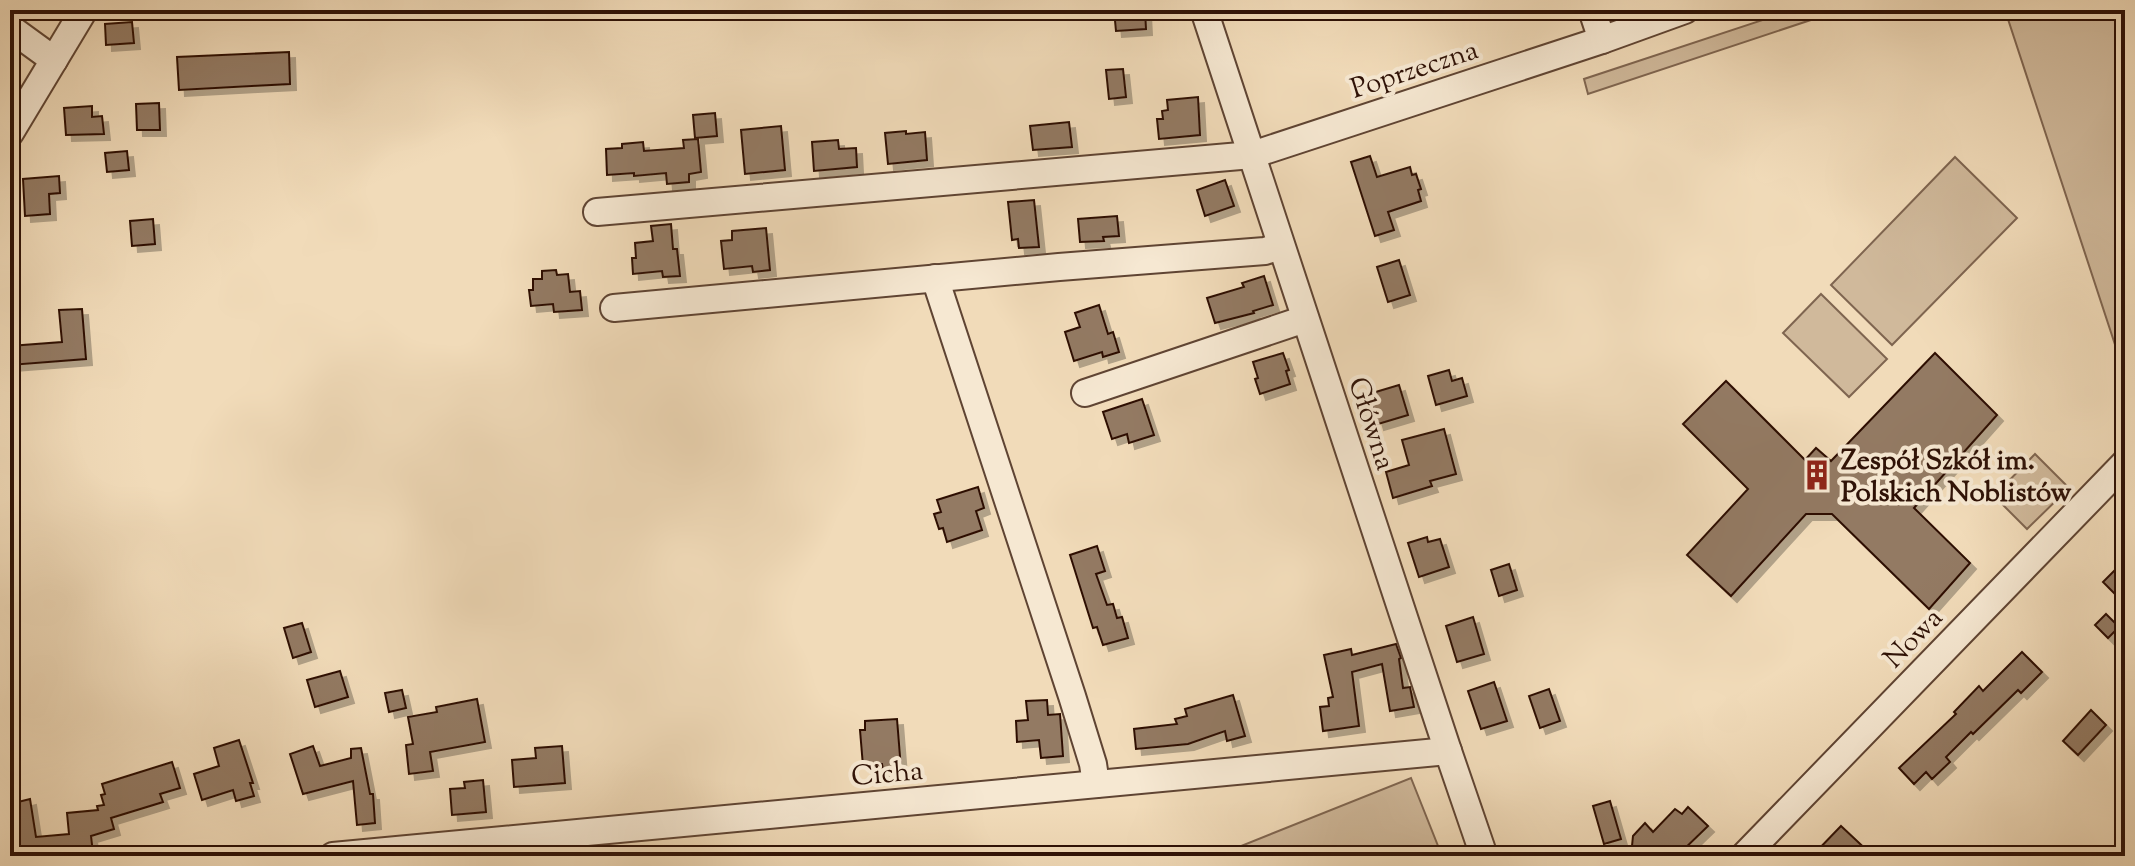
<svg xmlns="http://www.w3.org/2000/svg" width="2135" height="866" font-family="'Sorts Mill Goudy',serif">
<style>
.green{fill:#d0b99b;stroke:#7f6550;stroke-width:2}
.building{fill:#937a63;stroke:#2e1106;stroke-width:2;filter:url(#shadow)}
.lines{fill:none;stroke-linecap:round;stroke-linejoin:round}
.minor-casing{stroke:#5f4433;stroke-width:30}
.minor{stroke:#f6e8d2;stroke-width:26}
.labels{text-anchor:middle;stroke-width:8;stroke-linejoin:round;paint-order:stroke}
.street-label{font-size:28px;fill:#2e1106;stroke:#f6e8d2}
.poi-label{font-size:28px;font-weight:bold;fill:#2e1106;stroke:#f6e8d2;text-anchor:start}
</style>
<defs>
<filter id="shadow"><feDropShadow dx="6" dy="6" stdDeviation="0" flood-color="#0004"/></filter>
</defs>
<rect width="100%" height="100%" fill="#f1dbb9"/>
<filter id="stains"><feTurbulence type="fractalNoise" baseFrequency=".0025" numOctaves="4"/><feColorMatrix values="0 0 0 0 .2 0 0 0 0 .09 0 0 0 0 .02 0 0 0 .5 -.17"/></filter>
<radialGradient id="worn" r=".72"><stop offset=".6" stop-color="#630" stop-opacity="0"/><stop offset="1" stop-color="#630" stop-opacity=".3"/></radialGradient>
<g class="green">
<path d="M1793 10H1841L1588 94 1584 79Z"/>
<path d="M2005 10H2125V375Z"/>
<path d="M1955 157 2017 218 1892 345 1831 285Z"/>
<path d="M1821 294 1887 359 1849 397 1783 333Z"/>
<path d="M2035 454 2069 488 2027 529 1994 496Z"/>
<path d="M1411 778 1442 856H1239L1236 848Z"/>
</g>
<g class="building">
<path d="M1114 10H1145L1146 29 1116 31Z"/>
<path d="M132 22 134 43 106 45 105 24Z"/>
<path d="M289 52 290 84 179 90 177 57Z"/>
<path d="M1123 69 1126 97 1109 99 1106 70Z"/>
<path d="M1198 97 1200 135 1159 139 1157 119H1163L1162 111 1168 110 1167 100Z"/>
<path d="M159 103 160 130H137L136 104Z"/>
<path d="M92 106V117L102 116 104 134 66 135 64 108Z"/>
<path d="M715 113 717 136 695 138 693 115Z"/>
<path d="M1069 122 1072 147 1033 150 1030 126Z"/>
<path d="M781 126 785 170 745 174 741 130Z"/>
<path d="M906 131V134L925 132 927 160 888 164 885 133Z"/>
<path d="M698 139 701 172 689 174V182L667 184 666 173 634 176V173L607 175 606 149 622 148V144L643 142 644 151 684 148 683 140Z"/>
<path d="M838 140 839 149 856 148 857 167 814 171 812 142Z"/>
<path d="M127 151 129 170 107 172 105 153Z"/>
<path d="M1370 156 1377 177 1410 167 1412 175 1416 174 1421 189 1418 190 1421 201 1388 212 1394 230 1375 236 1351 162Z"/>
<path d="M59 176 60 193 49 194 50 214 25 216 23 179Z"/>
<path d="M1225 180 1234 206 1205 216 1197 190Z"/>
<path d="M1034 200 1039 247 1019 248 1018 239 1012 240 1008 202Z"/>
<path d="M1117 216 1119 236 1103 237 1104 241 1080 242 1078 219Z"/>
<path d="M153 219 155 244 132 246 130 221Z"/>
<path d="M671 224 673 249H677L680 276 663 277 662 271 633 274 632 258H636L635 243 653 241 651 226Z"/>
<path d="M766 228 770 270 753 272 752 266 724 269 721 241 732 240V231Z"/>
<path d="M1399 260 1410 295 1388 302 1377 267Z"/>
<path d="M556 270 557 275 568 274 570 292 580 291 582 310 554 312 553 304 531 306 529 290H533V279H542V271Z"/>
<path d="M1264 276 1273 305 1253 311 1254 313 1215 323 1207 298 1244 287 1242 283Z"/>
<path d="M1099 305 1108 334 1113 332 1119 352 1103 357 1102 352 1074 361 1065 332 1080 327 1075 313Z"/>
<path d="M82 309 86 359 10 365V346L62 342 59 310Z"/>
<path d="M1283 353 1289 370 1286 371 1290 384 1260 394 1255 379 1258 378 1253 362Z"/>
<path d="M1935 353 1997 415 1914 508 1970 563 1929 609 1832 514H1806L1731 596 1687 555 1748 489 1683 424 1726 381 1805 460 1816 448 1831 461Z"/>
<path d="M1449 370 1452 381 1462 378 1467 396 1436 405 1428 376Z"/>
<path d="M1399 385 1408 415 1378 424 1369 394Z"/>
<path d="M1142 399 1154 435 1129 443 1127 434 1112 439 1103 412Z"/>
<path d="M1444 429 1456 474 1430 481 1432 486 1393 498 1386 472 1409 465 1402 440Z"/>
<path d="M978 487 984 508 976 511 982 530 947 542 943 528 939 529 934 514 941 512 937 500Z"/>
<path d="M1427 537 1428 542 1440 539 1449 567 1419 577 1408 543Z"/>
<path d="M1097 546 1105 571 1096 574 1107 605 1113 604 1117 618 1122 617 1128 638 1103 645 1097 627 1093 628 1070 555Z"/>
<path d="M2125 560V604L2103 582Z"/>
<path d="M1509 564 1517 590 1499 596 1491 570Z"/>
<path d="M2106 614 2119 627 2108 638 2095 625Z"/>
<path d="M1473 617 1484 654 1457 662 1446 626Z"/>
<path d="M302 623 311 652 293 658 284 628Z"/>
<path d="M1396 644 1401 658 1399 659 1403 688 1410 687 1414 707 1390 711 1382 664 1352 672 1359 726 1323 731 1320 707 1329 706 1328 698 1333 697 1324 655 1351 649 1352 655Z"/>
<path d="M2022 652 2042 672 2021 693 2018 690 1973 734 1971 732 1946 757 1950 762 1932 779 1926 772 1914 784 1899 768 1956 714 1954 712 1979 686 1983 691Z"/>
<path d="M340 671 348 697 315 707 307 680Z"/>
<path d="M1494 682 1507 721 1481 729 1468 691Z"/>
<path d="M1549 689 1560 721 1540 728 1529 696Z"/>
<path d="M402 690 406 708 389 712 385 693Z"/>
<path d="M1233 695 1245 736 1227 741 1225 731 1188 744 1136 749 1134 729 1177 724 1175 719 1187 716 1185 709Z"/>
<path d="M477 699 485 742 430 752 433 771 409 774 406 745 413 744 408 717 437 712 436 707Z"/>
<path d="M1047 700 1048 715 1060 714 1063 756 1041 758 1039 740 1017 742 1016 721 1028 720 1026 701Z"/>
<path d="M2091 710 2106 725 2078 755 2063 741Z"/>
<path d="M897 719 901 769 883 770 882 764 863 766 860 730H865V721Z"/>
<path d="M239 740 253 783H250L254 796 236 801 233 790 202 800 194 774 219 766 214 748Z"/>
<path d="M313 746 320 766 351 758V749L361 748 370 794H373L375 823 357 825 353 781 303 794 290 754Z"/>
<path d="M562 746 565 783 514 787 512 760 536 758 535 748Z"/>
<path d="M172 762 180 788 160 794 163 802 111 818 114 829 91 836 93 853 66 856H10V804L30 799 36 837 69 834 67 813 98 810 97 806 104 805 101 795 105 794 102 784Z"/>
<path d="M483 780 486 812 452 815 450 789 465 788 464 782Z"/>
<path d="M1610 801 1621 839 1604 844 1593 806Z"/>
<path d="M1688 807 1708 826 1677 856H1631L1633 836 1645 823 1653 832 1675 809 1682 814Z"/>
<path d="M1841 826 1873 856H1812Z"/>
</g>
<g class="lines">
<g class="minor-casing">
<g id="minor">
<path d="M1204 10 1448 751 1484 856"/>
<path d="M1592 10 1602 40"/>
<path d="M10 28 54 60"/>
<path d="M10 133 84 10"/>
<path d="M597 212 1252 155 1602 40 1685 10"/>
<path d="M935 278 1072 696 1093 764 1096 784"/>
<path d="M614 308 1059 267 1265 251 1280 246"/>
<path d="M1085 393 1305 319"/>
<path d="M333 856 1448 751"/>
<path d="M1744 856 2125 463"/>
</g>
</g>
<use href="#minor" class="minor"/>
</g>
<defs>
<g id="building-bare" transform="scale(2.4)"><path d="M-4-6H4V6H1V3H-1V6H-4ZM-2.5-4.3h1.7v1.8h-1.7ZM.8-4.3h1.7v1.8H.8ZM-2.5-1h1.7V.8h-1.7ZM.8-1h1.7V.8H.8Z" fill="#8f2418" stroke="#f6e8d2" stroke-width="2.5" paint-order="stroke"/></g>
</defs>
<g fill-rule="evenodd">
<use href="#building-bare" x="1817" y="475"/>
</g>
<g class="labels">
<g class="street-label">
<text transform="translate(1414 68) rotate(-18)" y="10">Poprzeczna</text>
<text transform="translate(1373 423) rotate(72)" y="10">Główna</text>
<text transform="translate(1912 637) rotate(-46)" y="10">Nowa</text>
<text transform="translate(887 772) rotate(-5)" y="10">Cicha</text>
</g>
<g class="poi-label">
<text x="1841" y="469">Zespół Szkół im.<tspan x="1841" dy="32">Polskich Noblistów</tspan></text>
</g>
</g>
<rect width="2135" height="866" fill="none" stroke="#f1dbb9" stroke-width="40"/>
<rect x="12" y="12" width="2111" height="842" fill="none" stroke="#2e1106" stroke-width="4"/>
<rect x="20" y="20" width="2095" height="826" fill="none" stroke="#2e1106" stroke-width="2"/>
<rect width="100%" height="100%" filter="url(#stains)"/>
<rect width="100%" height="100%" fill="url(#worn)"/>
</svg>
